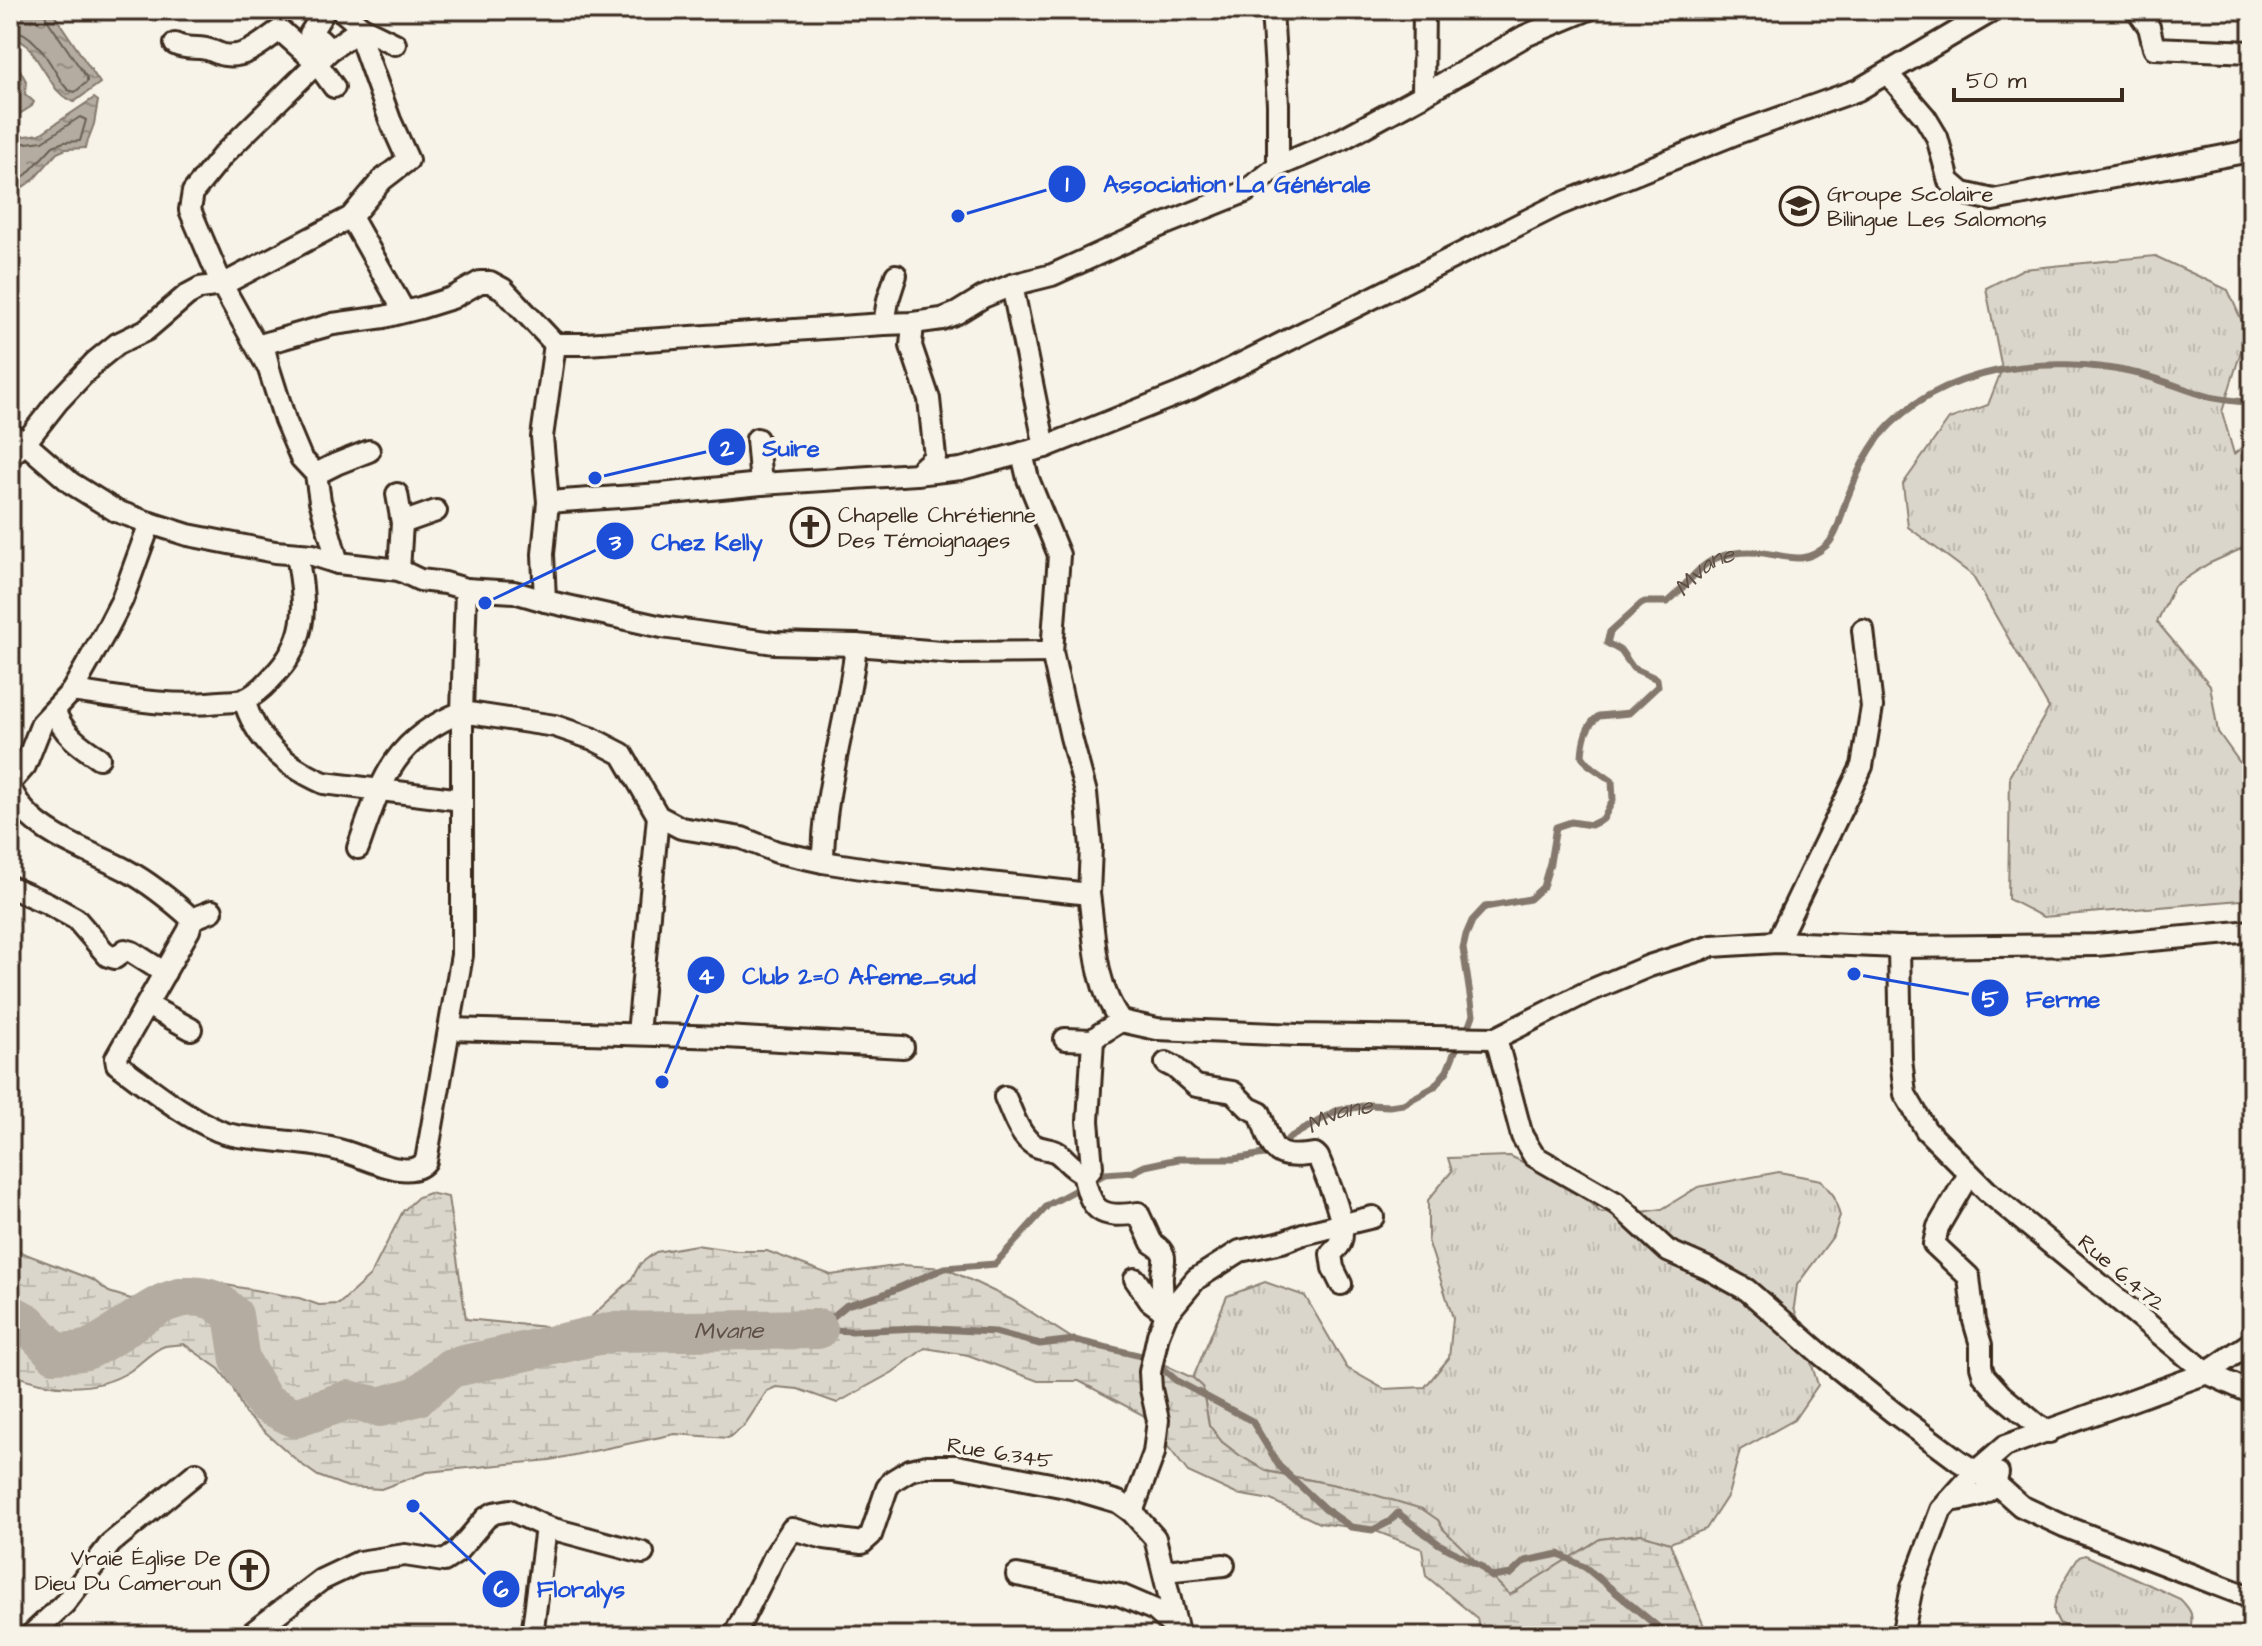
<svg xmlns="http://www.w3.org/2000/svg" width="2262" height="1646" font-family="'Architects Daughter',sans-serif">
<style>
.grass{fill:url(#grass-tufts);stroke:#8b8074;stroke-width:2}
.wetland{fill:url(#wetland-marsh);stroke:#8b8074;stroke-width:2}
.water{fill:url(#water-ripples);stroke:#84786c;stroke-width:2}
.lines{fill:none;stroke-linecap:round;stroke-linejoin:round}
.shore{stroke:#6b5e52;stroke-width:2}
.stream{stroke:#84786c;stroke-width:7}
.river{stroke:#b4aca0;stroke-width:40}
.minor-casing{stroke:#3b2a1e;stroke-width:26}
.minor{stroke:#f7f3e8;stroke-width:20}
.labels{text-anchor:middle;stroke-width:7;stroke-linejoin:round;paint-order:stroke}
.poi-label{font-size:22px;fill:#3b2a1e;stroke:#f7f3e8;text-anchor:start}
.street-label{font-size:22px;fill:#3b2a1e;stroke:#f7f3e8}
.water-label{font-size:24px;font-style:italic;fill:#5f5145;stroke:#f7f3e8}
.leader{fill:none;stroke:#1d4ed8;stroke-width:3}
.callout-dot{fill:#1d4ed8;stroke:#f7f3e8;stroke-width:3}
.mark-label{font-size:24px;text-anchor:middle;font-weight:bold;fill:#fff}
.callout-label{font-size:24px;text-anchor:middle;font-weight:bold;fill:#1d4ed8;stroke:#f7f3e8;stroke-width:7;stroke-linejoin:round;paint-order:stroke}
</style>
<defs>
<pattern id="grass-tufts" width="24" height="20" patternUnits="userSpaceOnUse" patternTransform="scale(2)"><rect width="24" height="20" fill="#dbd6cb"/><path d="M3 7l-1-3M5 7V3M7 7l1-3M15 17l-1-3M17 17v-4M19 17l1-3" fill="none" stroke="#bdb8ae"/></pattern>
<pattern id="wetland-marsh" width="20" height="14" patternUnits="userSpaceOnUse" patternTransform="scale(2)"><rect width="20" height="14" fill="#dbd6cb"/><path d="M1 5h8M5 5V1M11 12h8M15 12V8" fill="none" stroke="#bdb8ae"/></pattern>
<pattern id="water-ripples" width="26" height="14" patternUnits="userSpaceOnUse" patternTransform="scale(2)"><rect width="26" height="14" fill="#b4aca0"/><path d="M2 4q2-2 4 0t4 0M15 11q2-2 4 0t4 0" fill="none" stroke="#948c82"/></pattern>
</defs>
<rect width="100%" height="100%" fill="#f7f3e8"/>
<filter id="ink" filterUnits="userSpaceOnUse"><feTurbulence type="fractalNoise" baseFrequency=".0125" numOctaves="2"/><feDisplacementMap in="SourceGraphic" scale="16" xChannelSelector="R" yChannelSelector="G"/><feConvolveMatrix kernelMatrix="1 2 1 2 8 2 1 2 1" color-interpolation-filters="sRGB"/></filter>
<g filter="url(#ink)">
<g class="grass">
<path d="M2155 256 2228 290 2247 332 2222 412 2234 454 2252 439V544L2208 564 2174 586 2157 622 2210 685 2218 732 2243 767 2252 768V899L2043 917 2008 899 2010 775 2049 708 1972 575 1908 527 1903 484 1949 419 1988 405 2002 369 1986 288 2023 269Z"/>
<path d="M1510 1156 1569 1184 1600 1212 1622 1215 1662 1209 1698 1187 1779 1172 1821 1180 1834 1196 1840 1216 1834 1235 1797 1285 1794 1307 1818 1385 1794 1420 1740 1450 1728 1495 1706 1529 1670 1543 1641 1534 1600 1539 1510 1595 1443 1529 1438 1520 1355 1489 1266 1471 1239 1455 1222 1442 1209 1425 1202 1386 1193 1378 1227 1296 1265 1282 1305 1296 1347 1368 1384 1389 1425 1387 1449 1358 1453 1318 1428 1240V1200L1452 1171 1448 1158Z"/>
<path d="M2085 1555 2180 1599C2193 1612 2193 1615 2190 1632L2185 1636H2089L2059 1623C2058 1619 2054 1615 2054 1610 2053 1596 2071 1569 2079 1557Z"/>
</g>
<path class="wetland" d="M429 1193 448 1197 466 1319 577 1330 631 1280 640 1264 656 1252 696 1245 737 1251H767L831 1275 902 1265 945 1268 1012 1300 1081 1344 1146 1356 1193 1378 1202 1386 1209 1425 1222 1442 1239 1455 1266 1471 1355 1489 1422 1509 1438 1520 1443 1529 1510 1595 1600 1539 1641 1534 1670 1543 1708 1636H1481L1477 1618 1426 1576 1422 1549 1373 1530 1319 1523 1271 1500 1236 1494 1188 1472 1143 1415 1079 1381H1038L968 1355 925 1348 893 1372 837 1403 798 1389 776 1387 767 1391 744 1426 728 1438 675 1434 550 1460 427 1472 381 1489 348 1487 318 1476 301 1464 245 1414 232 1386 219 1369 184 1344C178 1345 171 1345 165 1346 152 1350 141 1364 130 1371 94 1394 47 1389 10 1373V1248L93 1280 109 1292 131 1299 204 1281 299 1298 319 1305 339 1304 370 1276 403 1211 418 1197Z"/>
<g class="water">
<path d="M10 10H51L100 83 74 102 63 96 56 89 28 46 10 34Z"/>
<path d="M10 58 18 66 26 81 25 94 34 102 32 106 10 120Z"/>
<path d="M94 98 98 101 94 124 85 148 66 149 57 153 33 180 10 196V138L40 134Z"/>
</g>
<g class="lines">
<g class="shore">
<path d="M10 29C36 32 50 64 63 84L68 90 75 92 87 82V78L46 18 45 10"/>
<path d="M10 145 43 141 80 117 86 120 80 141 64 142 53 146 27 174 10 187"/>
</g>
<g class="stream">
<path id="s1" d="M818 1329 847 1305 882 1295 945 1268 995 1264 1048 1205 1105 1174 1133 1172 1145 1166 1178 1159H1234L1276 1152 1281 1148 1289 1138 1336 1111 1369 1105 1389 1106 1403 1104 1434 1087 1447 1071 1455 1051 1466 1034 1473 1015 1463 948 1466 935 1472 921 1485 907 1530 899 1543 887 1550 863 1556 827 1571 822 1591 825 1603 819 1613 800 1612 781 1589 765 1582 756C1583 740 1586 725 1599 716L1629 713 1658 686 1657 679 1633 668 1621 651 1607 643 1610 632 1641 604 1645 602H1667C1686 588 1698 563 1722 556 1735 552 1750 551 1764 553 1790 557 1805 565 1827 545 1838 534 1841 515 1846 501 1855 479 1865 454 1880 436 1939 365 2050 354 2134 373 2160 378 2184 390 2210 397 2223 400 2238 401 2252 403"/>
<path d="M818 1329 851 1331 918 1328 995 1332 1040 1344 1074 1340 1150 1358 1177 1381 1252 1421 1279 1466 1325 1509 1351 1527 1373 1530 1389 1522 1398 1513 1439 1544 1480 1566 1492 1577 1511 1574 1525 1561 1559 1554 1586 1568 1669 1636"/>
</g>
<path class="river" id="s2" d="M10 1314 27 1323 55 1353C66 1352 81 1353 91 1348 129 1331 166 1283 213 1300 220 1303 227 1310 233 1315L240 1360 264 1402 295 1418 348 1400 380 1407 418 1396 451 1368 612 1332 818 1329"/>
<g class="minor-casing">
<g id="minor">
<path d="M325 10 310 34 320 40 330 50"/>
<path d="M2137 10 2149 27 2154 48 2252 52"/>
<path d="M175 44C186 50 194 46 206 49 212 50 218 54 224 55 246 59 262 42 280 30L316 62 334 87"/>
<path d="M1888 74 1925 117 1937 137 1949 181 1963 193 1993 200 2250 151"/>
<path d="M1423 95 1525 36 1587 10"/>
<path d="M1278 166 1342 139 1423 95 1424 10"/>
<path d="M351 217 404 311"/>
<path d="M1012 285 1045 447"/>
<path d="M884 324 888 300 896 275"/>
<path d="M268 364 263 344 333 324 384 317 420 308 452 298 480 282H490L503 289 555 344"/>
<path d="M10 434 25 443 71 483 116 511 150 523 188 535 275 552 313 555 338 563 399 570 420 580 445 583 466 589 514 592 545 601 543 554 548 502 542 437 555 344H586L884 324 913 323 942 319 957 313 983 297 1012 285 1052 275 1160 226 1245 192 1278 166V104L1272 10"/>
<path d="M757 439 761 484"/>
<path d="M1022 453 1028 479 1059 555 1052 652 1071 737 1086 793 1091 847 1089 894"/>
<path d="M10 456 25 443 58 401 96 361 117 344 146 330 187 295 200 288 222 285 351 217 382 180 408 160 390 120 361 39 362 28 341 10"/>
<path d="M316 474 336 464 369 451"/>
<path d="M916 474 961 469 1045 447 1191 389 1558 205 1740 132 1858 90 1994 10"/>
<path d="M397 494 402 523 399 570"/>
<path d="M548 502 661 494 761 484 916 474 935 457 929 399 911 346 913 323"/>
<path d="M402 523 436 511"/>
<path d="M338 563 320 501 316 474 301 458 285 420 269 369 222 285 190 210 193 192 223 155 330 50 362 28 395 44"/>
<path d="M545 601 662 627 774 643 856 645 953 653 1052 652"/>
<path d="M72 691C122 698 170 708 220 702 228 701 237 702 245 699 258 694 268 682 278 671 310 635 305 599 297 555"/>
<path d="M244 700C256 741 285 766 324 783L462 800V712L555 726 593 739 622 754 658 816 681 828 742 838 777 852 823 862 881 871 1089 894C1095 937 1094 986 1121 1021L1100 1034 1093 1040 1088 1121 1092 1167 1089 1171 1083 1173"/>
<path d="M55 711C62 733 80 746 99 758"/>
<path d="M10 783 25 766 42 723 72 691 106 631 122 600 150 523"/>
<path d="M10 788C14 795 18 803 24 810 47 838 94 853 126 870 150 883 172 901 192 919L189 930 116 1058 117 1064C149 1087 182 1115 219 1131 232 1137 248 1137 261 1139 290 1142 319 1144 346 1152 367 1158 410 1182 426 1161L462 955V800"/>
<path d="M358 848C381 783 391 740 462 712L466 589"/>
<path d="M823 862C823 788 849 718 856 645"/>
<path d="M10 887 47 903 76 919 108 956 115 958 125 950 132 952 165 973"/>
<path d="M192 919 212 911"/>
<path d="M1777 942 1862 766 1872 707 1863 630"/>
<path d="M1899 947 1901 1059 1905 1094 1926 1130 1987 1191 2207 1373 2252 1393"/>
<path d="M147 1005 191 1029"/>
<path d="M1121 1021 1157 1029 1299 1035 1496 1038 1587 992 1649 966 1712 946 1777 942 1899 947 2096 945 2252 931"/>
<path d="M449 1029 726 1037 903 1047"/>
<path d="M638 1034 658 816"/>
<path d="M1496 1038 1522 1136 1534 1156 1616 1203 1668 1251 1707 1268 1747 1290 1823 1356 1893 1412 1959 1461 1996 1484 2021 1506 2064 1526 2252 1598"/>
<path d="M1065 1039 1093 1040"/>
<path d="M1166 1063 1174 1067 1196 1086 1233 1092 1249 1108 1260 1113C1273 1151 1272 1160 1315 1154L1318 1157C1326 1176 1349 1226 1340 1244 1338 1248 1334 1250 1331 1254L1333 1268 1341 1284"/>
<path d="M1005 1097C1012 1112 1019 1136 1034 1145 1042 1150 1051 1148 1058 1153 1068 1161 1070 1167 1083 1173 1091 1211 1099 1219 1138 1213L1152 1243C1173 1255 1160 1266 1162 1283 1162 1293 1164 1299 1161 1309L1166 1315"/>
<path d="M1969 1174 1938 1227 1934 1244 1969 1277 1974 1321 1981 1345V1366L1984 1376 2001 1395 2037 1425 2049 1432"/>
<path d="M1135 1279 1150 1301 1161 1309"/>
<path d="M1949 1501C1970 1497 1993 1498 1998 1473"/>
<path d="M1132 1512 1154 1453 1158 1420 1151 1389 1150 1372 1158 1335 1166 1315 1196 1279 1240 1251 1282 1242 1303 1234 1373 1217"/>
<path d="M1164 1571 1224 1565"/>
<path d="M1017 1575 1120 1595 1155 1610 1177 1630"/>
<path d="M30 1636 65 1603 111 1543 196 1473"/>
<path d="M248 1636 321 1580 359 1562 405 1555 444 1561 456 1553 486 1518 494 1513 510 1510 546 1527 643 1553"/>
<path d="M532 1636 546 1527"/>
<path d="M734 1636 774 1557 792 1529 825 1538 862 1543 871 1535 887 1488 892 1481 910 1470 927 1466H957L1071 1488 1118 1502 1132 1512 1155 1538 1179 1636"/>
<path d="M1902 1636 1912 1587 1941 1510 1976 1471 2005 1446 2207 1373 2252 1342"/>
</g>
</g>
<use href="#minor" class="minor"/>
</g>
</g>
<defs>
<g id="school-ring" transform="scale(2)"><circle r="9.5" fill="#f7f3e8" stroke="#3b2a1e" stroke-width="1.5"/><path d="M0-5L7-2L0 1L-7-2ZM-4 1L0 2.5L4 1V4Q0 6-4 4Z" fill="#3b2a1e"/></g>
<g id="church-ring" transform="scale(2)"><circle r="9.5" fill="#f7f3e8" stroke="#3b2a1e" stroke-width="1.5"/><path d="M-1.2-6h2.4v3.5h3.3v2.4h-3.3V6h-2.4V-.1h-3.3v-2.4h3.3Z" fill="#3b2a1e"/></g>
</defs>
<g fill-rule="evenodd">
<use href="#school-ring" x="1799" y="206"/>
<use href="#church-ring" x="810" y="527"/>
<use href="#church-ring" x="249" y="1570"/>
</g>
<g class="labels">
<g class="poi-label">
<text x="1827" y="201">Groupe Scolaire<tspan x="1827" dy="25">Bilingue Les Salomons</tspan></text>
<text x="838" y="522">Chapelle Chrétienne<tspan x="838" dy="25">Des Témoignages</tspan></text>
<text x="221" y="1565" text-anchor="end">Vraie Église De<tspan x="221" dy="25">Dieu Du Cameroun</tspan></text>
</g>
<g class="street-label">
<text transform="translate(2122 1272) rotate(40)" y="8">Rue 6.472</text>
<text transform="translate(1000 1452) rotate(9)" y="8">Rue 6.345</text>
</g>
<g class="water-label">
<text dy="8" stroke="none"><textPath href="#s1" startOffset="1454">Mvane</textPath></text>
<text dy="8" stroke="none"><textPath href="#s1" startOffset="586">Mvane</textPath></text>
<text dy="8" stroke="none"><textPath href="#s2" startOffset="840">Mvane</textPath></text>
</g>
</g>
<path class="leader" d="M958 216L1067 184M595 478L727 447M485 603L615 541M662 1082L706 975M1854 974L1990 998M413 1506L501 1589"/>
<g class="callout-dot">
<circle cx="958" cy="216" r="8"/>
<circle cx="595" cy="478" r="8"/>
<circle cx="485" cy="603" r="8"/>
<circle cx="662" cy="1082" r="8"/>
<circle cx="1854" cy="974" r="8"/>
<circle cx="413" cy="1506" r="8"/>
<circle cx="1067" cy="184" r="20"/>
<circle cx="727" cy="447" r="20"/>
<circle cx="615" cy="541" r="20"/>
<circle cx="706" cy="975" r="20"/>
<circle cx="1990" cy="998" r="20"/>
<circle cx="501" cy="1589" r="20"/>
</g>
<g class="mark-label">
<text x="1067" y="192">1</text>
<text x="727" y="456">2</text>
<text x="615" y="550">3</text>
<text x="706" y="984">4</text>
<text x="1990" y="1007">5</text>
<text x="501" y="1597">6</text>
</g>
<g class="callout-label">
<text x="1237" y="192">Association La Générale</text>
<text x="791" y="456">Suire</text>
<text x="707" y="550">Chez Kelly</text>
<text x="859" y="984">Club 2=0 Afeme_sud</text>
<text x="2063" y="1007">Ferme</text>
<text x="581" y="1597">Floralys</text>
</g>
<rect width="2262" height="1646" fill="none" stroke="#f7f3e8" stroke-width="40"/>
<rect x="20" y="20" width="2222" height="1606" fill="none" stroke="#3b2a1e" stroke-width="3" filter="url(#ink)"/>
<path d="M1954 88v12h168v-12" fill="none" stroke="#3b2a1e" stroke-width="4"/>
<text x="1966" y="88" font-size="24" fill="#3b2a1e" stroke="#f7f3e8" stroke-width="6" paint-order="stroke">50 m</text>
</svg>
